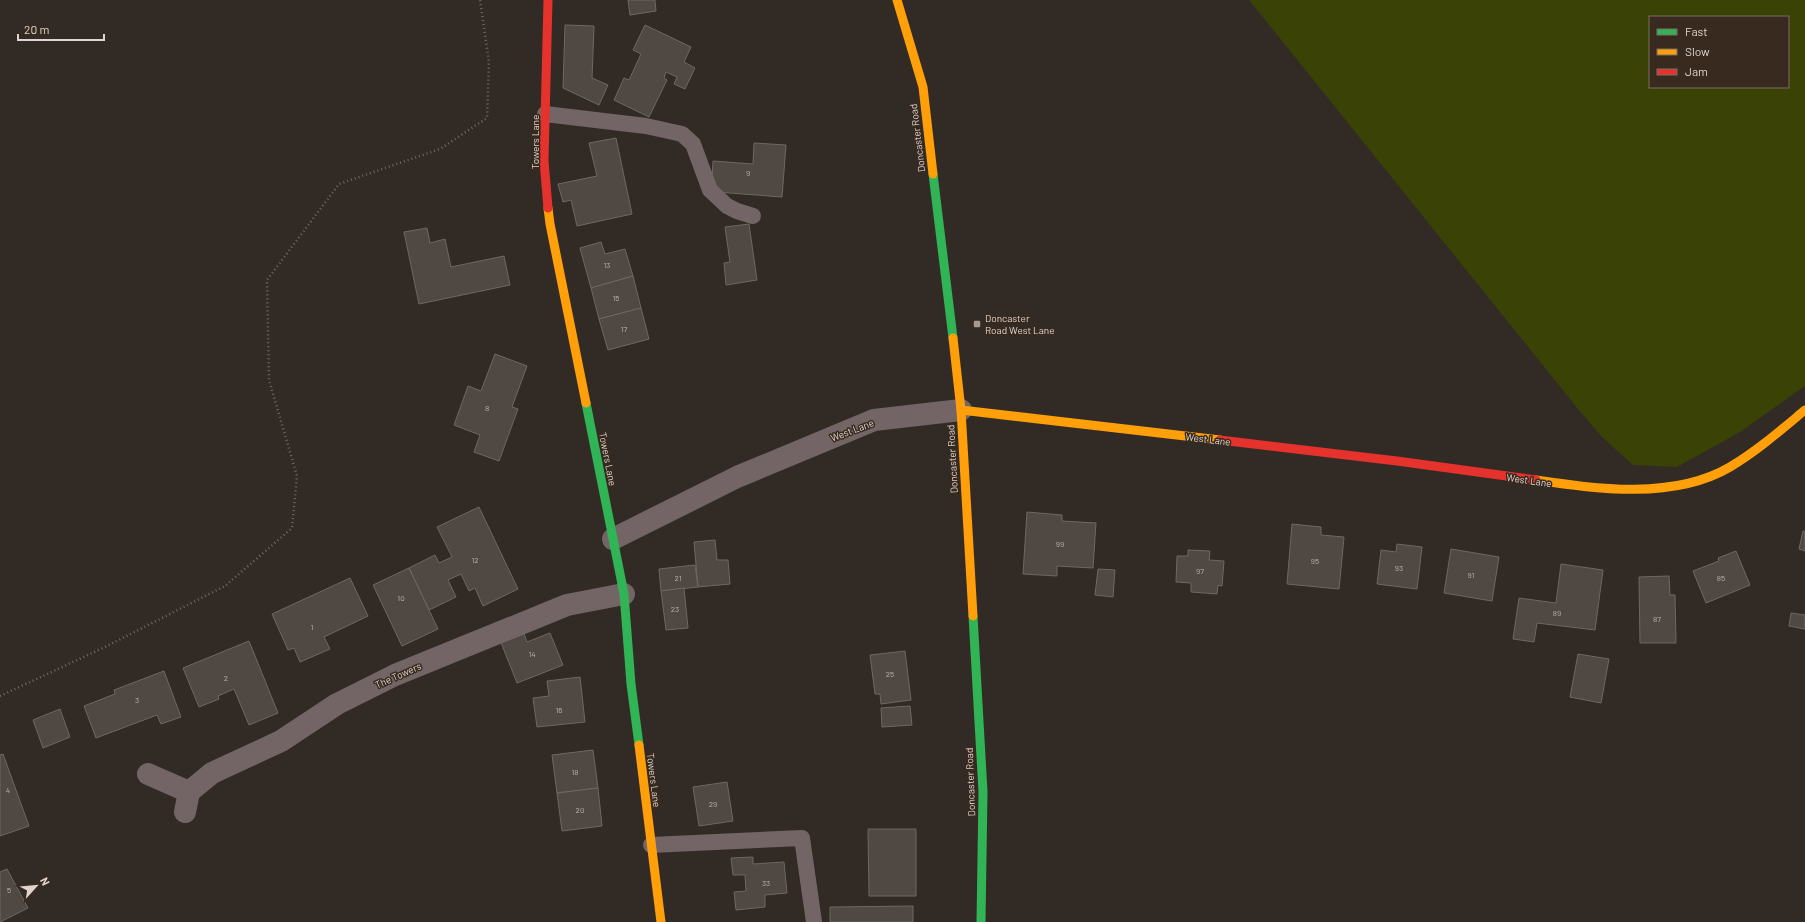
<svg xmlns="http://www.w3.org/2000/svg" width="1805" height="922" font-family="Barlow,sans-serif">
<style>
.green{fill:#3a4205;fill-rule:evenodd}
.building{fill:#4f4843;stroke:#6e6862}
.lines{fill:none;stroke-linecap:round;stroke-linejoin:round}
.path{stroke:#736666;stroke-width:2.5;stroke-dasharray:1 3;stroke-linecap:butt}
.lane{stroke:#736566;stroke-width:16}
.street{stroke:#736566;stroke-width:22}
.fast{stroke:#30b455;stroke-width:9}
.slow{stroke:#ff9f0a;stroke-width:9}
.jam{stroke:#e5322d;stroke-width:9}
.poi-dot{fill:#a29a93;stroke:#382a1f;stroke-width:1.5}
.labels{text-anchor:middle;stroke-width:3;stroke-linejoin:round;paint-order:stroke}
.number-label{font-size:8px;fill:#bbb2ab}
.street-label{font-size:10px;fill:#dfd5ce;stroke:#382a1f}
.poi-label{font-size:10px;fill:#dfd5ce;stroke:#382a1f;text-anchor:start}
</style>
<rect width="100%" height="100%" fill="#322b25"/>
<path class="green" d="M1249 0H1805V386L1740 432 1677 467 1633 465 1603 438 1578 409ZM1650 17H1788V87H1650Z"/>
<g class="building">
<path d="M628 0H655L656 11 630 15Z"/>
<path d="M565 25 594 26 592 78 608 85 599 105 563 88Z"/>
<path d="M645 25 691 47 684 62 695 68 685 89 674 84 677 77 666 72 664 78 667 80 649 117 614 100 624 78 629 80 641 54 633 50Z"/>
<path d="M616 138 632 214 577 226 571 200 563 202 558 184 597 176 589 143Z"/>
<path d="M754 143 786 145 782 197 717 192 712 181 713 161 753 164Z"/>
<path d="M749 224 757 280 726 285 724 263 730 262 725 227Z"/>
<path d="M427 228 430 243 445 239 451 267 504 256 510 285 419 304 404 232Z"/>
<path d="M601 242 605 254 625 249 633 276 591 288 580 248Z"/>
<path d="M633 276 641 308 599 319 591 288Z"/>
<path d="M641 308 649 339 608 350 599 319Z"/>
<path d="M495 354 527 366 512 407 518 409 499 461 474 452 480 435 454 425 468 386 481 391Z"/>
<path d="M479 507 518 589 483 606 475 588 469 591 461 574 448 580 456 597 429 610 409 568 435 555 439 563 452 557 437 527Z"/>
<path d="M1027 512 1062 515V521L1096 523 1093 568 1057 566V576L1023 574Z"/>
<path d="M1292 524 1321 527V535L1344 537 1339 589 1287 584Z"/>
<path d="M1803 531H1805V551L1799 549Z"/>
<path d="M715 540 717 560H728L730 584 698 587 694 542Z"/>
<path d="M1397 544 1422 547 1417 589 1377 584 1381 550 1396 552Z"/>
<path d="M1451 549 1499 557 1492 601 1444 593Z"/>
<path d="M1188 550 1210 551 1209 560 1224 561 1222 586 1218 585 1217 594 1191 592V583L1176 582 1177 556H1188Z"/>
<path d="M1736 551 1750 585 1706 603 1693 571 1719 561 1718 558Z"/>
<path d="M1561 564 1603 570 1595 630 1537 623 1534 642 1513 639 1519 598 1556 603Z"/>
<path d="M695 565 698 587 661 591 659 569Z"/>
<path d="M409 568 438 629 402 646 373 585Z"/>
<path d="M1098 569 1115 570 1113 597 1095 595Z"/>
<path d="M1669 576 1670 595H1675L1676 643H1640L1639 577Z"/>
<path d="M350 578 368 616 324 637 330 649 300 662 294 648 288 650 272 614Z"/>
<path d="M684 588 688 628 666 630 661 591Z"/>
<path d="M1791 613 1805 615V629L1789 626Z"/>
<path d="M523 631 527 642 550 633 563 665 517 683 500 640Z"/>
<path d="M249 641 278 713 249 725 234 689 218 696 219 699 199 707 183 668Z"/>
<path d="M905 651 911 700 881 704 880 694H875L870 655Z"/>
<path d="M1578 654 1609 659 1601 703 1570 697Z"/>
<path d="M164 671 181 717 161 724 157 715 96 738 84 706 115 694 114 690Z"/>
<path d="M580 677 585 722 537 727 533 698 549 696 547 681Z"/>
<path d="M910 706 912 725 882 727 881 708Z"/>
<path d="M60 709 70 737 43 748 33 720Z"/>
<path d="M593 750 598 788 557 793 552 755Z"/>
<path d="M3 754 29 826 0 836V755Z"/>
<path d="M727 782 733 821 699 826 693 787Z"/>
<path d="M598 788 602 826 562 831 557 793Z"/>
<path d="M868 829H916V896H869Z"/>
<path d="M753 857V864L784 862 787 893 765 895V907L736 910 734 892 746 891 745 875H733L731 858Z"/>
<path d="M7 869 28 908 0 922V872Z"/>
<path d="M913 906V922H830V907Z"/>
</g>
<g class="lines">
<path class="path" d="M0 696 105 647 225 586 292 528 297 476 269 380 267 280 339 184 440 149 487 118 489 62 480 0"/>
<g class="lane">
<path d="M545 114 646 126 682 134 693 144 710 190 727 206 737 211 753 216"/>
<path d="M651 845 802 838 814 922"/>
</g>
<g class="street">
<path d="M613 539 737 477 874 420 961 410"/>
<path d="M148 774 189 792 185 812"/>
<path d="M189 792 212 773 281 741 337 704 395 675 567 605 624 594"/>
</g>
<g class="fast">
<path d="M933 174 953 338"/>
<path d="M586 403 624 594 631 684 639 745"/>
<path d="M973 616 983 792 981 922"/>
</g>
<g class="slow">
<path d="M897 0 923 87 933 174"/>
<path d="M548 208 550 224 586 403"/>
<path d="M953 338 961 410 973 616"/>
<path d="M961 410 1220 440"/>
<path d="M1536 480C1597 489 1674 500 1730 467 1757 451 1781 430 1805 410"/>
<path d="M639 745 661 922"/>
</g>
<g class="jam">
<path d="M548 0 544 161 548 208"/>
<path d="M1220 440 1397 461 1536 480"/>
</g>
</g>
<rect class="poi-dot" x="973" y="320" width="8" height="8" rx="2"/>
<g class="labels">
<g class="number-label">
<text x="748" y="176">9</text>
<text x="607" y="268">13</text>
<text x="616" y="301">15</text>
<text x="624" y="332">17</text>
<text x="487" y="411">8</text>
<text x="1060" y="547">99</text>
<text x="475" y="563">12</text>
<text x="1315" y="564">95</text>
<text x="1399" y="571">93</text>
<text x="1200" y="574">97</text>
<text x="1471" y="578">91</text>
<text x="678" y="581">21</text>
<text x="1721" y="581">85</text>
<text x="401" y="601">10</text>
<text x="675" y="612">23</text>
<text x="1557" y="616">89</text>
<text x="1657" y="622">87</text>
<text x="312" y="630">1</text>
<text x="532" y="657">14</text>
<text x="890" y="677">25</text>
<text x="226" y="681">2</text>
<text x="137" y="703">3</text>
<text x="559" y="713">16</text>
<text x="575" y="775">18</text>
<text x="8" y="793">4</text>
<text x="713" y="807">29</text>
<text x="580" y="813">20</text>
<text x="766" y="886">33</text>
<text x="9" y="893">5</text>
</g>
<g class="street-label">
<text transform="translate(917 138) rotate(-97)" y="4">Doncaster Road</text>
<text transform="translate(535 142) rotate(-90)" y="4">Towers Lane</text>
<text transform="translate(852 430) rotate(-21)" y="4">West Lane</text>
<text transform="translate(1208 439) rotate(7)" y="4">West Lane</text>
<text transform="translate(608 459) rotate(79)" y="4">Towers Lane</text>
<text transform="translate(952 459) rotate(-93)" y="4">Doncaster Road</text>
<text transform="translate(1529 480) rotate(8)" y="4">West Lane</text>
<text transform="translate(398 675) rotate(-24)" y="4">The Towers</text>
<text transform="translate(654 780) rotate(83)" y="4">Towers Lane</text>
<text transform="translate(970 782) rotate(-92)" y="4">Doncaster Road</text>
</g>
<g class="poi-label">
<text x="985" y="322">Doncaster<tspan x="985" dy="12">Road West Lane</tspan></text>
</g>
</g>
<rect x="1649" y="16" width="140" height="72" fill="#382a1f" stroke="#7b6e65"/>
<rect x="1657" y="29" width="20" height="6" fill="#30b455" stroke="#7b6e65"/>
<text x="1685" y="36" font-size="12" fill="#dfd5ce">Fast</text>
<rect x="1657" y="49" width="20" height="6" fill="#ff9f0a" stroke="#7b6e65"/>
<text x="1685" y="56" font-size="12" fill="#dfd5ce">Slow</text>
<rect x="1657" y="69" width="20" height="6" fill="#e5322d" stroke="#7b6e65"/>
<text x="1685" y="76" font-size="12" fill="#dfd5ce">Jam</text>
<g transform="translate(36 886) rotate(63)" stroke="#382a1f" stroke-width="3" paint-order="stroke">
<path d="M0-3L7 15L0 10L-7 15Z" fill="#dfd5ce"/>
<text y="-6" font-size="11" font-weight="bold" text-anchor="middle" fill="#dfd5ce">N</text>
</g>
<path d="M18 34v6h86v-6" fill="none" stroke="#dfd5ce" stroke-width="2"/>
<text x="24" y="34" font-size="12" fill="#dfd5ce" stroke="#382a1f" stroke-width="3" paint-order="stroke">20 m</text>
</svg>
